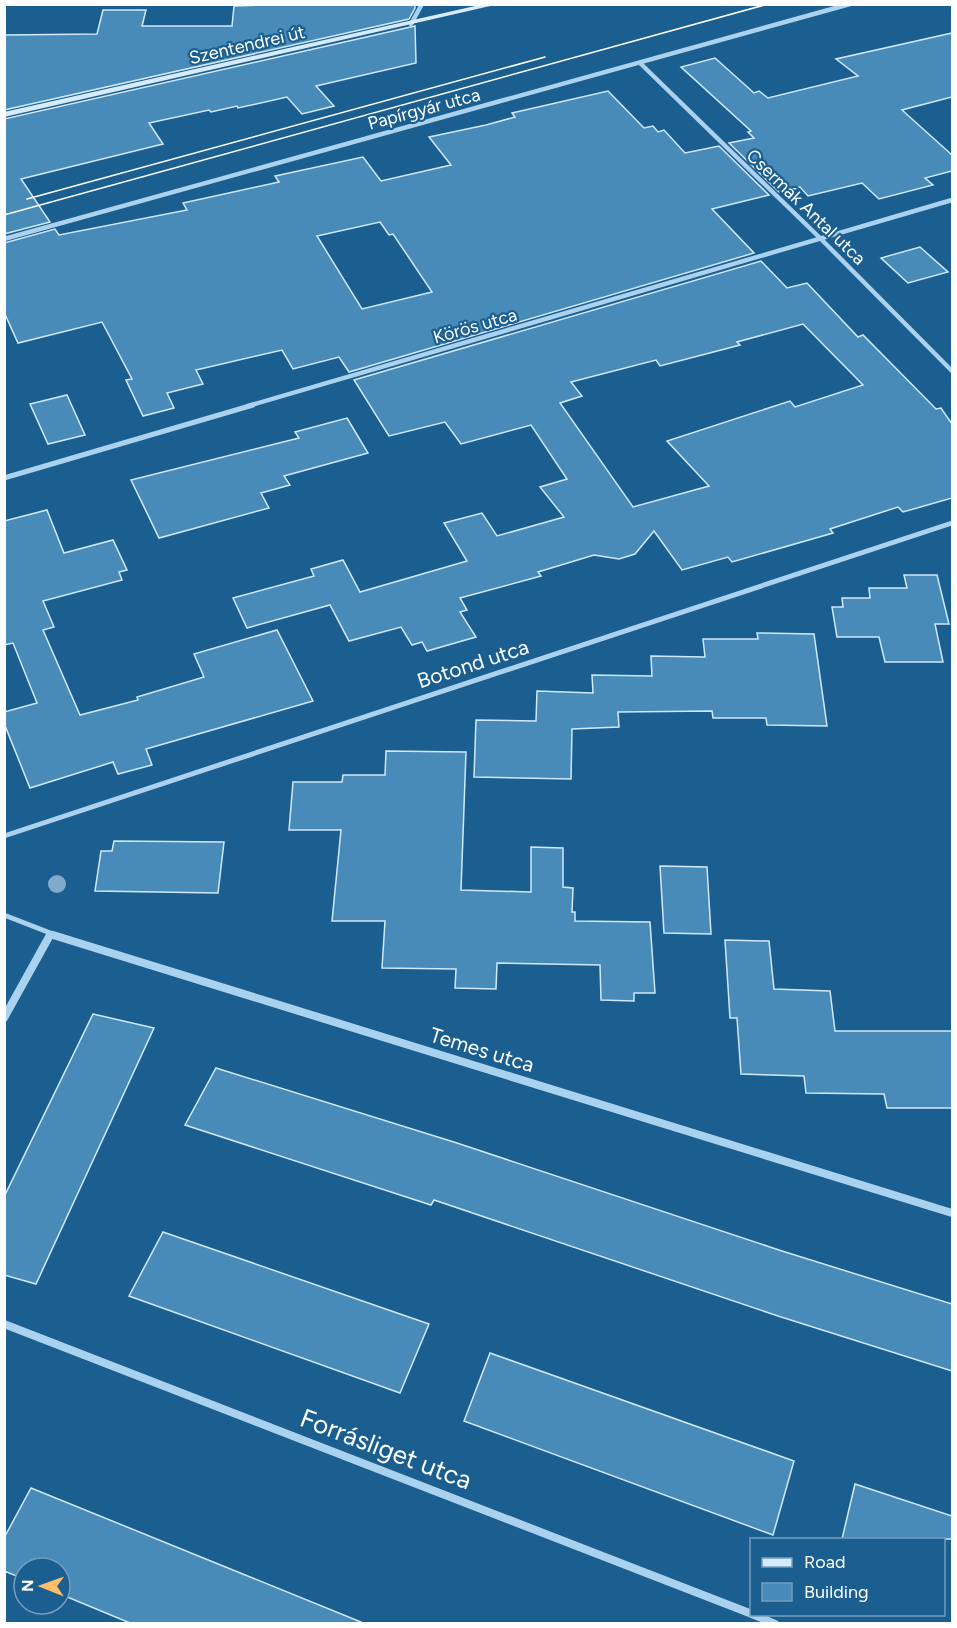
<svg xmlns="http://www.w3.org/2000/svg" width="957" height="1628" font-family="Figtree,sans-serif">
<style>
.building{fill:#488ab8;stroke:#d0e9fa;stroke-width:1.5;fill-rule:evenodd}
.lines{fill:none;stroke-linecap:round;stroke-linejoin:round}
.street-far2{stroke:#aad2ee;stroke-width:4.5}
.street-far1{stroke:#aad2ee;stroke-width:5}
.street{stroke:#aad2ee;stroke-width:8}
.secondary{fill:#d7ebfa;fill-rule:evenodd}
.tram{stroke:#fff;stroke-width:1.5}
.tree{fill:#7faaca}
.labels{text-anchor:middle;stroke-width:4.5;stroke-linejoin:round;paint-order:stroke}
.far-street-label{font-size:18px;fill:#fff;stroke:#1b5e90}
.street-label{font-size:21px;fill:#fff;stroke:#1b5e90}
.near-street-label{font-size:26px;fill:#fff;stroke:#1b5e90}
</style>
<rect width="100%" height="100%" fill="#1b5e90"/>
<g class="building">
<path d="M288 4H415V8L409 19 4 110V35L97 34 103 10H146L142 26H232L234 6Z"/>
<path d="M415 26 416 63 316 86 334 106 302 114 287 97 238 108 237 106 211 112 209 110 149 123 163 144 21 179 50 222 4 234V119Z"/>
<path d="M952 33V97L902 110 952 155V171L925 178 933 185 879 199 862 183 808 196 800 187 779 192 729 143 754 138 748 132 751 131 681 67 715 58 754 93 759 91 768 98 858 76 836 59Z"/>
<path d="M608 91 644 128 653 126 658 132 664 130 685 153 719 146 769 195 712 209 754 253 349 372 339 357 293 369 282 350 196 370 203 384 167 393 174 408 143 416 126 380 132 379 102 322 18 343 4 312V243L55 229 59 235 187 210 183 203 279 182 275 176 363 157 381 181 451 165 429 137 486 125 515 117 512 113ZM380 222 389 235 393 234 432 292 362 309 317 236Z"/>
<path d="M920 247 948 272 908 283 881 258Z"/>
<path d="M761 261 787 288 807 283 858 337 863 335 936 409 941 408 952 424V498L903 512 898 507 830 529 833 533 732 562 728 557 682 570 654 531 635 554 619 559 594 555 538 572 541 576 460 598 467 610 460 612 476 637 427 651 422 642 412 645 401 627 349 641 330 605 247 628 233 598 314 576 311 569 343 560 360 592 467 561 444 523 482 513 497 536 564 517 540 487 567 479 531 425 461 444 445 422 389 436 354 380ZM803 324 863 385 795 407 790 401 667 441 709 486 633 507 560 403 582 396 571 382 656 360 660 366 740 345 737 342Z"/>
<path d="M67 395 85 435 48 444 30 404Z"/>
<path d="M347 418 368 453 284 476 290 485 261 493 269 508 159 538 131 480 299 438 295 432Z"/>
<path d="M47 510 64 553 113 540 127 570 119 572 122 580 43 601 54 627 43 630 80 715 138 700 137 697 204 677 194 654 277 630 313 701 146 749 152 765 118 774 113 762 30 788 4 723V712L37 703 13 643 4 645V521Z"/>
<path d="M904 575H937L949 624H935L943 662H885L879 637H837L832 607H843L842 598H870L869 588H907Z"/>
<path d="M757 633 814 634 827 726 767 725 766 718H713L712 711 618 712 619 727 572 729 571 779 474 777 476 720 536 721 537 691 593 693 592 675 652 676 651 656 705 657 703 639H758Z"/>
<path d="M386 751 466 752 461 890 531 892V847L563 848V887L573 888 572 912H575V921L650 922 655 993H634V1001L601 1000 600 965 497 963 496 989 455 988 456 969 382 968 385 921H332L341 830H289L293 782H342L343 775H385Z"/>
<path d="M114 841 224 842 218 893 95 891 101 851H112Z"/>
<path d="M660 866 707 867 711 934 664 933Z"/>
<path d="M725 940 769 941 774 989 830 991 835 1031H952V1108H887L884 1094 806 1093 804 1076 741 1074 737 1018H730Z"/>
<path d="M93 1014 154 1028 36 1284 4 1275V1197Z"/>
<path d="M216 1068 457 1143 782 1251 952 1304V1371L778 1316 434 1200 431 1205 185 1125Z"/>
<path d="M163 1232 429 1324 400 1393 129 1296Z"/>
<path d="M490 1353 794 1461 773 1535 464 1421Z"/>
<path d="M855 1484 952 1516V1539H842Z"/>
<path d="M31 1488 361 1622V1623H130L60 1594V1568H24V1579L4 1571V1538Z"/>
</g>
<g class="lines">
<g class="street-far2">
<path d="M411 24 422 4"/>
<path d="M640 63 821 239 952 371"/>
<path d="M4 239 850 4"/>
<path d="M248 406 952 200"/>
</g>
<g class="street-far1">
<path d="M4 478 253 405"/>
<path d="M4 836 952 523"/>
<path d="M4 915 58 936"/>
<path d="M49 936 50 934"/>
</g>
<g class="street">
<path d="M53 935 952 1213"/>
<path d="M4 1018 50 935"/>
<path d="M4 1324 752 1614"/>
<path d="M752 1614 775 1624"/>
</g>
<path class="secondary" d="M484 4H499L4 117V112Z"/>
<g class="tram">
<path d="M27 199 545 57"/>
<path d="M4 215 768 4"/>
</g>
</g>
<circle class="tree" cx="57" cy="884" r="9"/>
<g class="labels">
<g class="far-street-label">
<text transform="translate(247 45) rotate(-13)" y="6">Szentendrei út</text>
<text transform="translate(424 109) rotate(-15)" y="6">Papírgyár utca</text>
<text transform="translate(806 207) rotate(44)" y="6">Csermák Antal utca</text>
<text transform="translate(475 326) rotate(-16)" y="6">Körös utca</text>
</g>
<g class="street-label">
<text transform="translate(473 664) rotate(-18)" y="7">Botond utca</text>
<text transform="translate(482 1050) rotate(17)" y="7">Temes utca</text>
</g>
<g class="near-street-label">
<text transform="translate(386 1449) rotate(21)" y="9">Forrásliget utca</text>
</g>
</g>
<rect width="957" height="1628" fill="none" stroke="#ffffff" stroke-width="12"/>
<rect x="750" y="1538" width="195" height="78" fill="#1b5e90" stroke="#769ebc" stroke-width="1.5"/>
<rect x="762" y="1558" width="30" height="9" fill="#d7ebfa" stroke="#769ebc" stroke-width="1.5"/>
<text x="804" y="1568" font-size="18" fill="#ffffff">Road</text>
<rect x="762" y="1583" width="30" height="18" fill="#488ab8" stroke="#769ebc" stroke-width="1.5"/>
<text x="804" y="1598" font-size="18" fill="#ffffff">Building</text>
<g transform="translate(42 1586) rotate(271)"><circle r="28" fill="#1b5e90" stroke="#769ebc" stroke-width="1.5"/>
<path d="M0-4.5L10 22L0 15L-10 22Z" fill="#ffbe67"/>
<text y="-9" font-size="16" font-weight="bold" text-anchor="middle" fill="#ffffff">N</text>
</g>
</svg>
